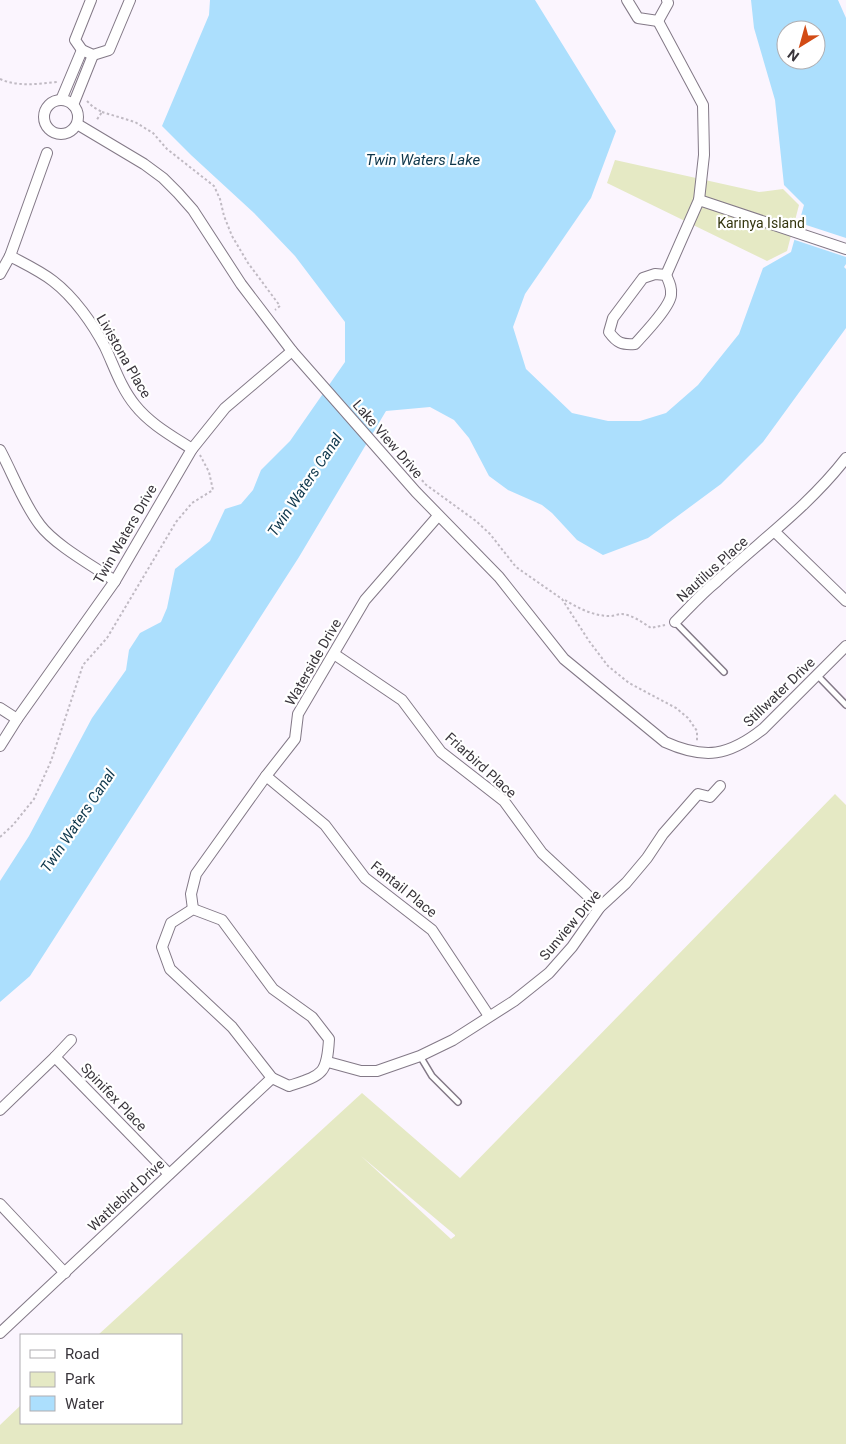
<svg xmlns="http://www.w3.org/2000/svg" width="846" height="1444" font-family="Roboto,sans-serif">
<style>
.green{fill:#e5e9c4;fill-rule:evenodd}
.water{fill:#acdffd;fill-rule:evenodd}
.pier{fill:#fbf5fe}
.lines{fill:none;stroke-linecap:round;stroke-linejoin:round}
.lane-casing{stroke:#837987;stroke-width:8}
.street-casing{stroke:#837987;stroke-width:12}
.path{stroke:#c0bac3;stroke-width:2;stroke-dasharray:2.5 2.5;stroke-linecap:butt}
.lane{stroke:#fff;stroke-width:5}
.street{stroke:#fff;stroke-width:10}
.labels{text-anchor:middle;stroke-width:4.5;stroke-linejoin:round;paint-order:stroke}
.park-label{font-size:14px;fill:#34360f;stroke:#fff}
.street-label{font-size:14px;fill:#39353b;stroke:#fff}
.water-label{font-size:15px;font-style:italic;fill:#0e374c;stroke:#fff}
</style>
<rect width="100%" height="100%" fill="#fbf5fe"/>
<g class="green">
<path d="M615 160 759 192 783 189 799 205 787 251 767 261 607 183Z"/>
<path d="M835 794 846 805V1444H0V1425L21 1405V1423H181V1335H98L362 1093 460 1178ZM361 1156 455 1235V1236L451 1239Z"/>
</g>
<path class="water" d="M210 0H535L616 131 591 198 525 294 513 327 526 369 572 413 608 421H640L666 413 698 385 739 334 763 268 791 252 804 205 784 185 775 100 754 28 751 0H838L846 18V264L844 267 846 269V328L763 442 721 484 648 538 603 555 577 540 552 513 542 505 508 490 489 476 469 438 454 420 430 407 386 411 299 557 30 976 0 1002V881L29 836 92 718 126 670 129 650 140 633 161 622 167 608 175 569 210 541 225 509 241 504 253 490 261 470 290 441 345 362V322L295 256 254 213 191 155 162 126 209 15ZM786 30H816V60H786Z"/>
<path class="pier" d="M797 222 846 238V257L792 239Z"/>
<g class="lines">
<g class="lane-casing">
<g id="lane">
<path d="M675 622 724 672"/>
<path d="M817 675 846 705"/>
<path d="M420 1056 432 1076 458 1102"/>
</g>
</g>
<g class="street-casing">
<g id="street">
<path d="M91 0 75 40 82 50 93 55 109 50 130 0"/>
<path d="M627 0 638 18 658 21 668 3 667 0"/>
<path d="M658 21 703 105 704 155 699 200 666 275"/>
<circle cx="61" cy="117" r="17"/>
<path d="M61 100 82 50"/>
<path d="M73 105 93 55"/>
<path d="M77 124 144 164 163 178 178 193 193 210 241 284 292 351 416 492 499 577 564 659 665 742C705 760 729 756 763 729L846 646"/>
<path d="M699 200 846 249"/>
<path d="M10 256C25 264 40 271 53 281 74 297 93 324 105 347 114 366 121 388 135 405 150 424 172 436 192 449"/>
<path d="M0 274 10 256 47 153"/>
<path d="M655 274 666 275C669 282 672 287 671 295 670 307 644 334 635 344 622 345 617 343 609 332L613 318 643 278Z"/>
<path d="M0 450C13 474 23 503 40 525 55 545 93 566 115 581"/>
<path d="M775 532 846 601"/>
<path d="M675 622C688 609 701 594 716 582 760 541 809 506 846 458"/>
<path d="M334 654 402 700 441 752 504 801 542 853 600 907"/>
<path d="M0 708 17 719"/>
<path d="M0 746 17 719 115 581 192 449 225 408 292 351"/>
<path d="M266 776 325 825 365 878 432 930 489 1016"/>
<path d="M193 909 222 920 273 989 312 1017 329 1039C327 1075 322 1075 289 1086L272 1078 232 1027 170 969 162 947 171 923Z"/>
<path d="M193 909 191 894 196 874 266 776 295 739 298 714 365 600 438 516"/>
<path d="M71 1040 55 1057 169 1174"/>
<path d="M328 1062 361 1071H377L420 1056 453 1040 514 1001 549 973 572 947 600 907 626 883 647 858 663 834 698 794 710 797 720 786"/>
<path d="M0 1110 55 1057"/>
<path d="M0 1204 65 1273"/>
<path d="M0 1333 272 1078"/>
</g>
</g>
<g class="path">
<path d="M0 79C18 87 37 84 57 82"/>
<path d="M87 101 93 107 102 112 96 121"/>
<path d="M102 112 135 122 153 133 167 149 214 186 220 199 224 216 232 236 248 263 280 306 275 310"/>
<path d="M418 477 425 483"/>
<path d="M425 484 476 521 490 534 516 567 562 599 589 641 608 666 629 683 676 708 688 718 697 731V742"/>
<path d="M565 600C578 608 593 616 610 616 614 616 618 614 622 614 632 615 642 622 651 628L665 625"/>
<path d="M0 837 13 825 34 799 51 761 83 665 107 638 176 522 192 503 213 490 209 472 200 455"/>
</g>
<use href="#lane" class="lane"/>
<use href="#street" class="street"/>
</g>
<g class="labels">
<g class="park-label">
<text x="761" y="228">Karinya Island</text>
</g>
<g class="street-label">
<text transform="translate(124 356) rotate(60)" y="5">Livistona Place</text>
<text transform="translate(388 439) rotate(49)" y="5">Lake View Drive</text>
<text transform="translate(125 534) rotate(-60)" y="5">Twin Waters Drive</text>
<text transform="translate(712 569) rotate(-42)" y="5">Nautilus Place</text>
<text transform="translate(313 662) rotate(-60)" y="5">Waterside Drive</text>
<text transform="translate(779 692) rotate(-44)" y="5">Stillwater Drive</text>
<text transform="translate(481 765) rotate(42)" y="5">Friarbird Place</text>
<text transform="translate(404 889) rotate(39)" y="5">Fantail Place</text>
<text transform="translate(570 925) rotate(-50)" y="5">Sunview Drive</text>
<text transform="translate(114 1097) rotate(46)" y="5">Spinifex Place</text>
<text transform="translate(126 1195) rotate(-43)" y="5">Wattlebird Drive</text>
</g>
<g class="water-label">
<text x="423" y="165">Twin Waters Lake</text>
<text transform="translate(305 485) rotate(-56)" y="5">Twin Waters Canal</text>
<text transform="translate(78 821) rotate(-56)" y="5">Twin Waters Canal</text>
</g>
</g>
<rect x="20" y="1334" width="162" height="90" fill="#ffffff" stroke="#b0aeb1"/>
<rect x="30" y="1350" width="25" height="8" fill="#ffffff" stroke="#b0aeb1"/>
<text x="65" y="1359" font-size="15" fill="#39353b">Road</text>
<rect x="30" y="1372" width="25" height="15" fill="#e5e9c4" stroke="#b0aeb1"/>
<text x="65" y="1384" font-size="15" fill="#39353b">Park</text>
<rect x="30" y="1396" width="25" height="15" fill="#acdffd" stroke="#b0aeb1"/>
<text x="65" y="1409" font-size="15" fill="#39353b">Water</text>
<g transform="translate(801 45) rotate(217)"><circle r="24" fill="#ffffff" stroke="#b0aeb1"/>
<path d="M0-4L9 19L0 12L-9 19Z" fill="#d24b15"/>
<text y="-8" font-size="14" font-weight="bold" text-anchor="middle" fill="#39353b">N</text>
</g>
</svg>
